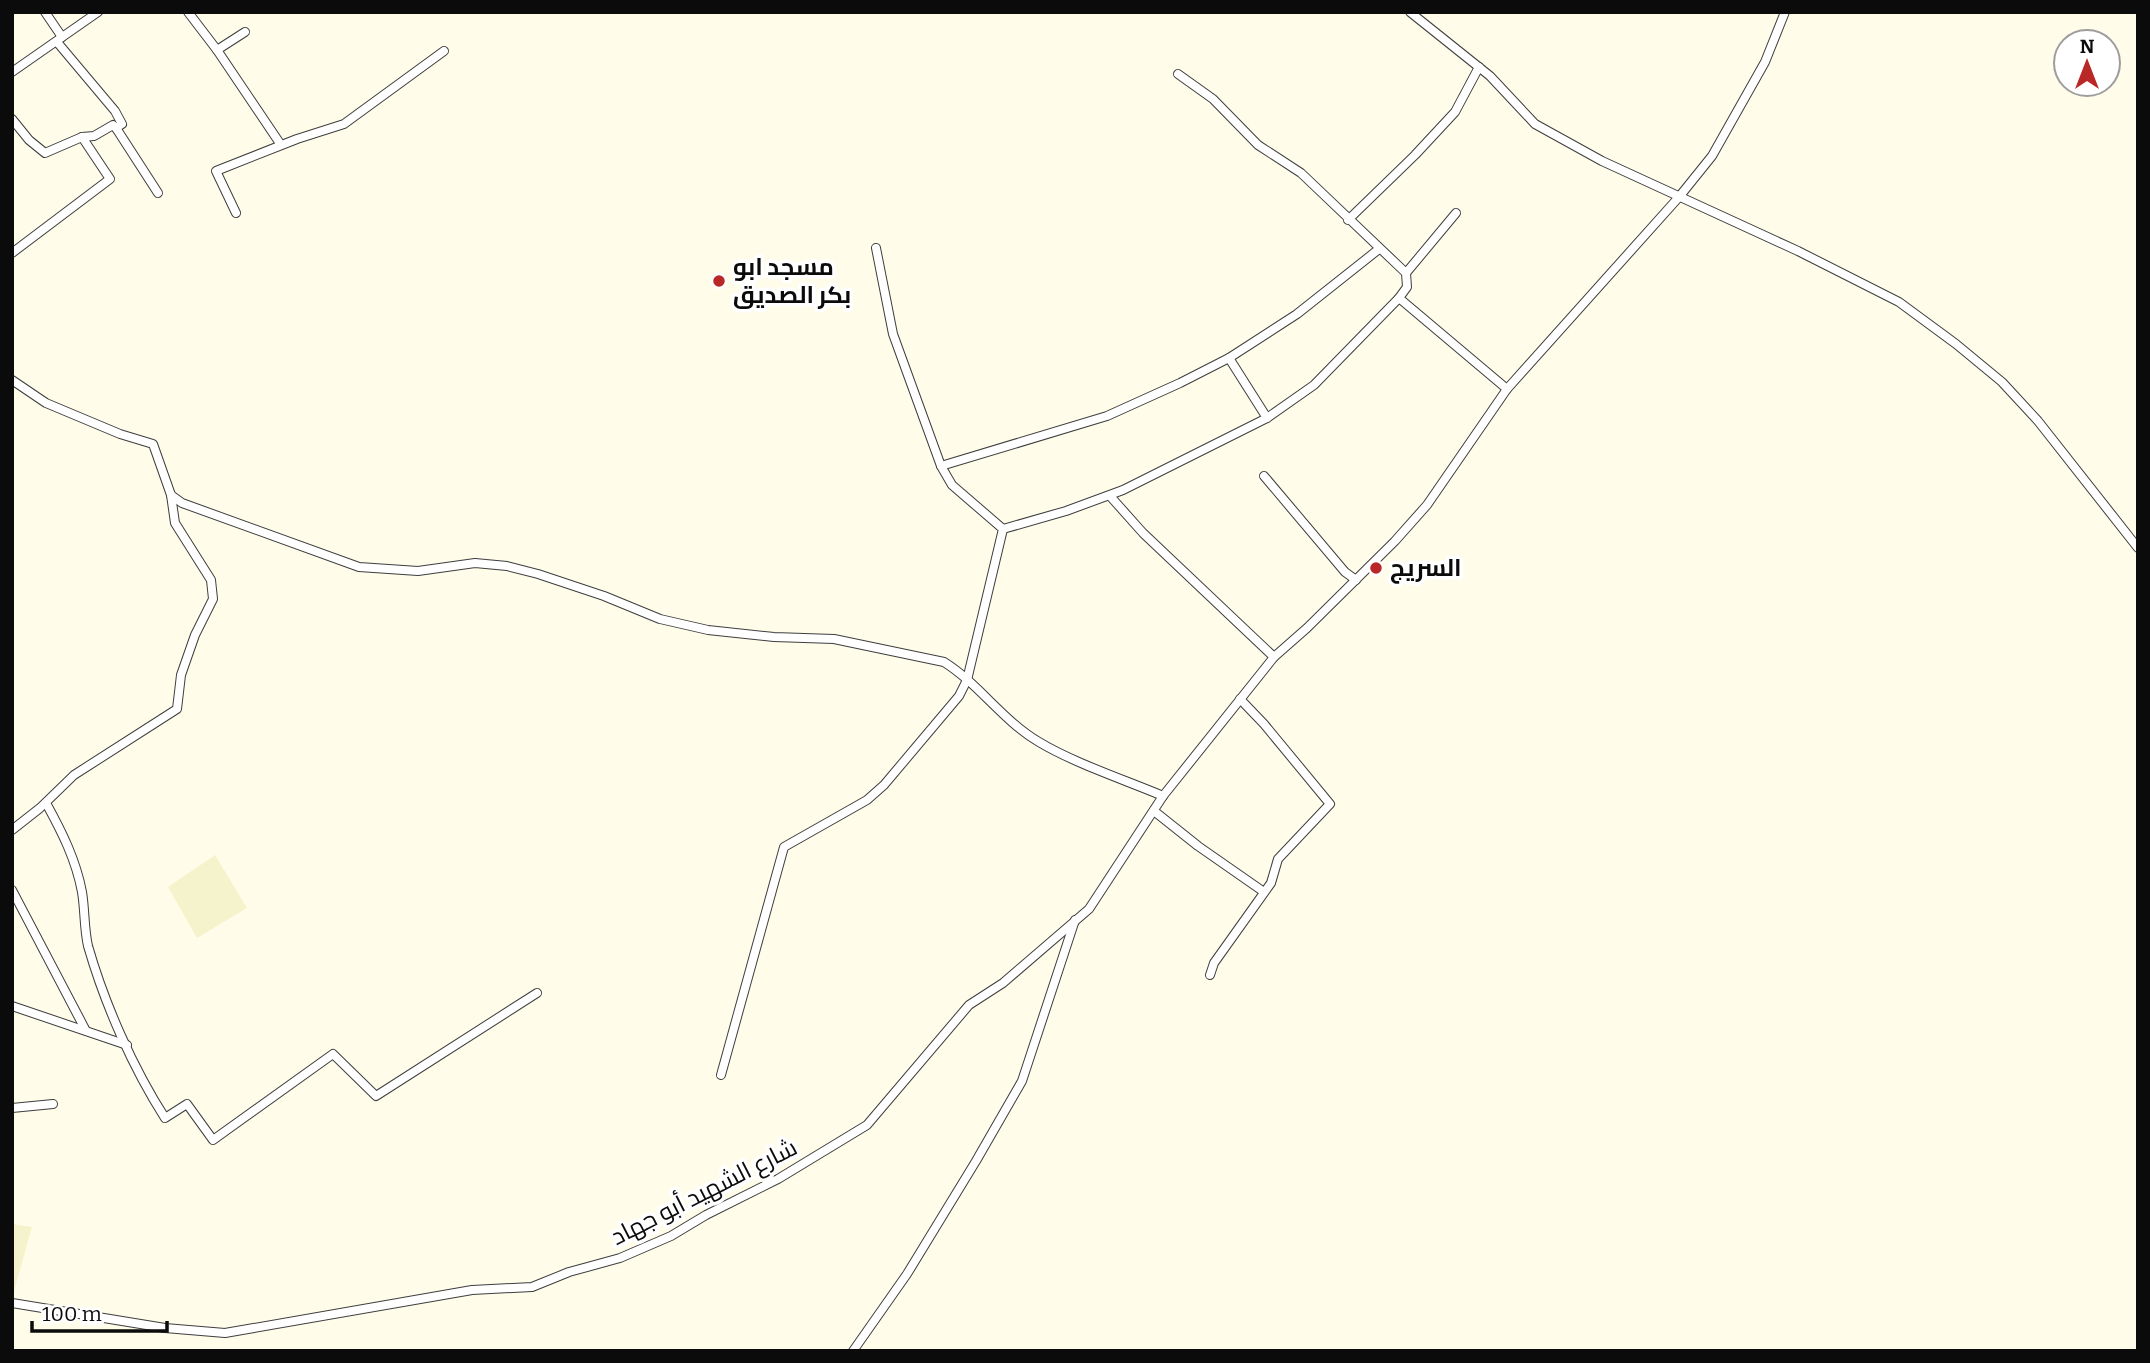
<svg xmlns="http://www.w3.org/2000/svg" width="2150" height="1363" font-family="Bitter,Cairo,serif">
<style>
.farmland{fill:#f4f3cb}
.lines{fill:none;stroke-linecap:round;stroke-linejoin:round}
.minor-casing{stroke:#3e3e3e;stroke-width:10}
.minor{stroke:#fff;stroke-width:8}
.poi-dot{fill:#b92726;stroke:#fff;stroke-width:2.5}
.labels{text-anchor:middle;stroke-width:7;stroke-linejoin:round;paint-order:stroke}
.poi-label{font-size:24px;font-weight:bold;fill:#0b0b0b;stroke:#fff;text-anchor:start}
.street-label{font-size:24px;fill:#0b0b0b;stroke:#fff}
</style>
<rect width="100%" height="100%" fill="#fffcea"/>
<g class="farmland">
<path d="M215 855 247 908 197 938 168 887Z"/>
<path d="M12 1224 32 1227 13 1295 12 1294Z"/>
</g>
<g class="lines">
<g class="minor-casing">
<g id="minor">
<path d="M45 12 62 37"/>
<path d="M188 12 217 50 281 145"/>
<path d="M1410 12 1490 76 1535 124 1602 161 1798 251 1899 302 1956 344 2002 382 2038 421 2138 548"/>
<path d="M57 42 115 111 122 124 116 128"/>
<path d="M217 50 245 32"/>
<path d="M12 72 98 12"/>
<path d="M1178 74 1213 99 1258 145 1301 173 1406 273 1407 287 1399 298 1507 389"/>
<path d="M12 119 29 140 45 153 82 137 94 136 113 125 116 128"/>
<path d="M116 128 158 193"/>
<path d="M236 213 216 171 297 139 344 124 444 51"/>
<path d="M1348 220 1415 155 1455 112 1479 67"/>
<path d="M12 253 110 179 82 137"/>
<path d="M1406 273 1456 213"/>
<path d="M1229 358 1267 418"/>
<path d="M12 380 46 403 120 434 153 444 171 495 182 503 359 567 418 571 475 563 507 566 538 574 604 596 660 619 708 630 774 637 834 639 944 662C979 684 1003 721 1039 742 1074 763 1125 780 1163 796"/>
<path d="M941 466 1107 416 1180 383 1229 358 1297 314 1379 249"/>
<path d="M1264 476 1345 572 1356 580"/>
<path d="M1110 496 1143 533 1274 657"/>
<path d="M1003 529 1066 511 1123 490 1267 418 1314 385 1399 298"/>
<path d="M46 803C62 832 76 860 82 892 85 910 84 929 88 946 105 1005 133 1068 165 1118L187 1104 213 1140 333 1054 376 1096 537 993"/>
<path d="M1154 811 1198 846 1264 892"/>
<path d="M12 830 40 808 74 775 177 709 181 675 195 635 213 599 211 580 175 523 171 495"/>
<path d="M12 890 85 1029"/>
<path d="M1210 975 1214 963 1271 883 1278 859 1330 804 1264 724 1240 699"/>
<path d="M12 1006 127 1045"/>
<path d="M721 1075 784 847 867 800 884 785 959 696 967 680 1003 529 952 485 941 466 893 334 876 248"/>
<path d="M12 1108 53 1104"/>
<path d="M12 1303 165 1328 225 1333 472 1290 532 1287 569 1272 620 1258 671 1236 706 1215 778 1179 867 1125 969 1005 1003 983 1089 909 1163 796 1274 657 1307 628 1395 541 1427 505 1507 389 1679 197 1712 156 1765 62 1785 12"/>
<path d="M853 1351 907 1274 976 1161 1022 1081 1075 920"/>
</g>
</g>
<use href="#minor" class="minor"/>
</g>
<g class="poi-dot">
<circle cx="719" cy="281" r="7"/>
<circle cx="1376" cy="568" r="7"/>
</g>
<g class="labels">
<g class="poi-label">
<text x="733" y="275">مسجد ابو<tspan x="733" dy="28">بكر الصديق</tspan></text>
<text x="1390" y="576">السريج</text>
</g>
<g class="street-label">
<text transform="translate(704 1192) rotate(-27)" y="8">شارع الشهيد أبو جهاد</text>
</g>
</g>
<rect width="2150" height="1363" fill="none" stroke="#0b0b0b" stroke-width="28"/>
<g transform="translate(2087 63)"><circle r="33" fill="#ffffff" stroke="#9d9d9d" stroke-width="2"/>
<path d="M0-5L12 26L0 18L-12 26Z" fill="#b92726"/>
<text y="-10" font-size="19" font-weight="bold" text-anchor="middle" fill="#0b0b0b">N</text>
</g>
<path d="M32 1321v10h135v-10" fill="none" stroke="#0b0b0b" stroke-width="3.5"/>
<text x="42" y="1321" font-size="21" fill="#0b0b0b" stroke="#ffffff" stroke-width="5" paint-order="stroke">100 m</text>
</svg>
